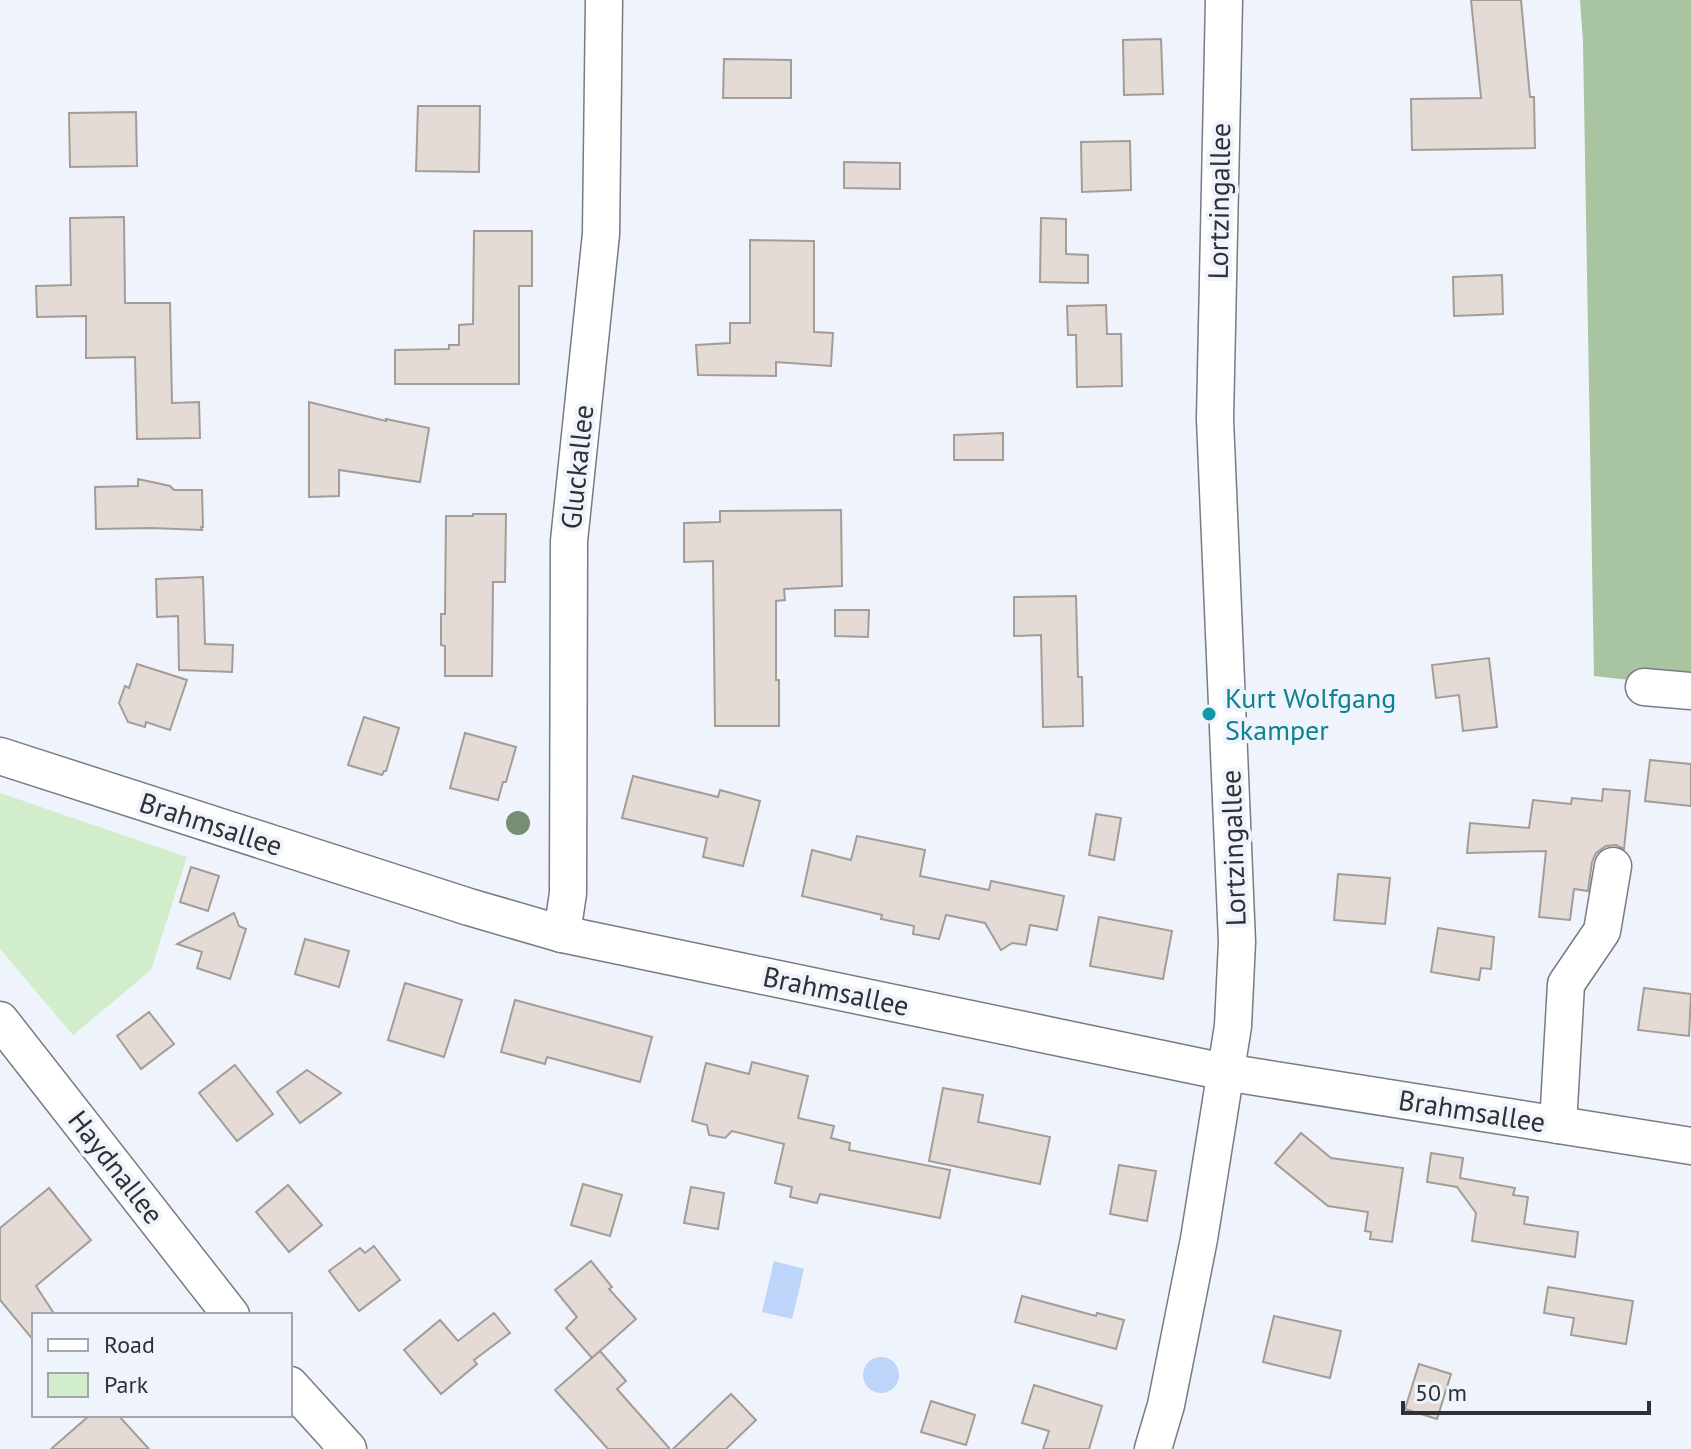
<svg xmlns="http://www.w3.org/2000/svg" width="1691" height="1449" font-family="'PT Sans',sans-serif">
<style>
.green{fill:#d2edcb}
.forest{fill:#a9c4a1}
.water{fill:#bdd5fa}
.building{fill:#e4dbd7;stroke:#a49c97;stroke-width:2}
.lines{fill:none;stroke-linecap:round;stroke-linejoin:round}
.minor-casing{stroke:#787b82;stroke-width:39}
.minor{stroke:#fff;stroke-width:36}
.tree{fill:#778d74}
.culture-dot{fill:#0f9aa8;stroke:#eff3fb;stroke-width:3}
.labels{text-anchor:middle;stroke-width:8;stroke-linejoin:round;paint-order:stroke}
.street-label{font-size:28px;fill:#2e3033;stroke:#eff3fb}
.culture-label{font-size:28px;fill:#0d838f;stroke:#eff3fb;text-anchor:start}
</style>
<rect width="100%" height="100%" fill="#eff3fb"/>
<path class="green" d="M0 793 187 857 151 970 73 1035 0 949Z"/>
<path class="forest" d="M1580 0H1691V687L1594 676 1583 42Z"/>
<g class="water">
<path d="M774 1261 804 1269 792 1319 762 1312Z"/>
<circle cx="881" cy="1375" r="18"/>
</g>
<g class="building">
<path d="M1471 0H1521L1530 97H1534L1535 148 1412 150 1411 99 1481 98Z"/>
<path d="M1161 39 1163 94 1124 95 1123 40Z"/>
<path d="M724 59 791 60V98H723Z"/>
<path d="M418 106H480L479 172 416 171Z"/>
<path d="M136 112 137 166 70 167 69 113Z"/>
<path d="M1130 141 1131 190 1082 192 1081 142Z"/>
<path d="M844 162 900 163V189L844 188Z"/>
<path d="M124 217 125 303H170L172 403 199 402 200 438 137 439 135 357 86 358V316L37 317 36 286 71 285 70 218Z"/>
<path d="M1041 218 1066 219V254L1088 255V283L1040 282Z"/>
<path d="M474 231H532V286H519V384H395V350L449 349V345H459V325L473 324Z"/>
<path d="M750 240 814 241V332L833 333 831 366 776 362V376L698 375 696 345 730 343V323H750Z"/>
<path d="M1502 275 1503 314 1454 316 1453 277Z"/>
<path d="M1106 305 1107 334H1121L1122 386 1077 387 1076 335H1068L1067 306Z"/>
<path d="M309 402 386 421V419L429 428 420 482 339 470V496L309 497Z"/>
<path d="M1003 433V460H954V435Z"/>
<path d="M138 479 170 486 174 490H202L203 527H201L202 530 151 528 96 529 95 487 138 486Z"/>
<path d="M841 510 842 586 784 589 785 600 776 601V680H779V726H715L713 561 684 562V523L720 522V511Z"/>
<path d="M473 514H506L505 582H493L492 676H445V646L441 645V614H445L446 516H473Z"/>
<path d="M203 577 205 644 233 645 232 672 179 670 178 616 157 617 156 579Z"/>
<path d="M1076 596 1078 677H1082L1083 726 1043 727 1041 635 1014 636V597Z"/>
<path d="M835 610H869L868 637 835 636Z"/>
<path d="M1489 658 1497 727 1463 731 1459 695 1436 698 1432 665Z"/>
<path d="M137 664 187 680 170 730 146 722 145 727 128 722 119 703 125 686 129 688Z"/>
<path d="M364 717 399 728 386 771H384L382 775 348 765Z"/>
<path d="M465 733 516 747 506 782H503L498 800 450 788Z"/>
<path d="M1650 760 1691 764V806L1645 801Z"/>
<path d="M633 776 718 797 720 790 760 801 743 866 703 857 707 838 622 818Z"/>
<path d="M1603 789 1630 791 1624 849 1616 845 1606 846 1596 853 1592 862 1588 891 1574 889 1570 920 1539 917 1546 851 1467 853 1470 823 1529 828 1533 800 1571 804 1572 798 1602 801Z"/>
<path d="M1096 814 1121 818 1114 860 1089 855Z"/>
<path d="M857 836 925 850 920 876 989 890 991 881 1064 896 1057 930 1030 925 1026 945 1012 943 1001 950 985 923 946 915 939 939 913 934 914 926 881 919 882 915 802 896 812 850 851 860Z"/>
<path d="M191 867 219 876 208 911 180 902Z"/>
<path d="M1338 874 1390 878 1385 924 1334 920Z"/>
<path d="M234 913 239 926 246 929 230 979 197 968 202 952 177 944Z"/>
<path d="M1099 917 1172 931 1163 979 1090 966Z"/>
<path d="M1438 928 1494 937 1491 969 1481 968 1479 980 1431 972Z"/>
<path d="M305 939 349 951 339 987 295 974Z"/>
<path d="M405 983 462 1000 444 1057 388 1040Z"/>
<path d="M1644 988 1691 994 1689 1036 1638 1030Z"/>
<path d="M515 1000 652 1037 640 1082 547 1057 545 1064 501 1052Z"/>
<path d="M149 1012 174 1044 141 1069 117 1036Z"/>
<path d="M752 1062 808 1076 798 1118 834 1126 831 1138 850 1143 849 1150 950 1170 940 1218 820 1194 817 1203 790 1197 792 1187 775 1183 784 1144 732 1131 725 1138 709 1135 707 1125 692 1121 706 1063 749 1074Z"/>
<path d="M235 1065 273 1114 237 1141 199 1093Z"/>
<path d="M307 1070 341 1093 300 1123 277 1092Z"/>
<path d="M943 1088 983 1095 978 1122 1050 1137 1040 1184 929 1161Z"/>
<path d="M1301 1133 1331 1158 1403 1168 1392 1242 1370 1239 1371 1232 1365 1231 1368 1212 1328 1206 1275 1163Z"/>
<path d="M1431 1153 1463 1158 1460 1178 1515 1188 1513 1195 1528 1197 1524 1224 1578 1232 1575 1257 1472 1241 1476 1213 1457 1187 1427 1182Z"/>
<path d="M1119 1165 1156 1171 1147 1221 1110 1214Z"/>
<path d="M583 1184 622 1195 610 1236 571 1225Z"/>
<path d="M288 1185 322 1225 289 1252 256 1212Z"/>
<path d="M691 1187 724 1193 718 1229 684 1223Z"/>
<path d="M49 1188 91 1240 36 1286 55 1315H34V1341L0 1300V1228Z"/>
<path d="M374 1246 400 1280 359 1311 329 1271 360 1248 365 1253Z"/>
<path d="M591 1261 612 1287 609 1289 636 1319 592 1358 566 1328 577 1317 555 1290Z"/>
<path d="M1548 1287 1633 1301 1626 1344 1571 1335 1574 1318 1544 1313Z"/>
<path d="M1022 1296 1096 1316 1097 1313 1124 1320 1116 1349 1015 1322Z"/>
<path d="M494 1313 510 1333 474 1360 477 1364 441 1394 404 1350 440 1320 458 1341Z"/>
<path d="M1274 1316 1341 1331 1330 1378 1263 1362Z"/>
<path d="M600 1351 626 1381 617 1389 670 1449H608L555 1390Z"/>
<path d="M1419 1364 1451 1374 1437 1419 1405 1409Z"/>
<path d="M1034 1385 1102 1406 1089 1449H1043L1049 1431 1022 1423Z"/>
<path d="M731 1394 756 1420 726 1449H673Z"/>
<path d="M931 1401 975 1415 966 1445 921 1432Z"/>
<path d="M90 1415H118L149 1449H51Z"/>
</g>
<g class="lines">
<g class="minor-casing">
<g id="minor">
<path d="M1644 687 1691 691"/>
<path d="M0 756 469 907 562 934 1225 1072 1691 1146"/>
<path d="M562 934 568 893 569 541 601 234 604 0"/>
<path d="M0 1020 231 1315"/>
<path d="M1558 1125 1566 984 1602 931 1613 866"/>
<path d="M290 1385 348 1449"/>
<path d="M1153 1449 1166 1405 1199 1239 1233 1026 1237 942 1215 419 1224 0"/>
</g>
</g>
<use href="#minor" class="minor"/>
</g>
<circle class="tree" cx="518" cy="823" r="12"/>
<circle class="culture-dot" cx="1209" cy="714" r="8"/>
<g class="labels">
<g class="street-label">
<text transform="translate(1219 201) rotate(-89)" y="10">Lortzingallee</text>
<text transform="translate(577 467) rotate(-84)" y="10">Gluckallee</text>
<text transform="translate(211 824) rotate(18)" y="10">Brahmsallee</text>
<text transform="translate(1233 848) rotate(-92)" y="10">Lortzingallee</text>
<text transform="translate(836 991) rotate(12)" y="10">Brahmsallee</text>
<text transform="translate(1472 1111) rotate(9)" y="10">Brahmsallee</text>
<text transform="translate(116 1167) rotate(52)" y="10">Haydnallee</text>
</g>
<g class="culture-label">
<text x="1225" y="708">Kurt Wolfgang<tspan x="1225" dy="32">Skamper</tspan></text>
</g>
</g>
<rect x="32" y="1313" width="260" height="104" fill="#eff3fb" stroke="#a2a5ab" stroke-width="2"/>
<rect x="48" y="1339" width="40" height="12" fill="#ffffff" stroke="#a2a5ab" stroke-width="2"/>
<text x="104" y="1353" font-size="24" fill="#2e3033">Road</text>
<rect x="48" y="1373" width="40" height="24" fill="#d2edcb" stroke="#a2a5ab" stroke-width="2"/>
<text x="104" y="1393" font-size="24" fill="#2e3033">Park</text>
<path d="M1403 1401v12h246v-12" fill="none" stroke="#2e3033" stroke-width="4"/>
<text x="1415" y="1401" font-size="24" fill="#2e3033" stroke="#eff3fb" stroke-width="6" paint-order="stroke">50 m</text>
</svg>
